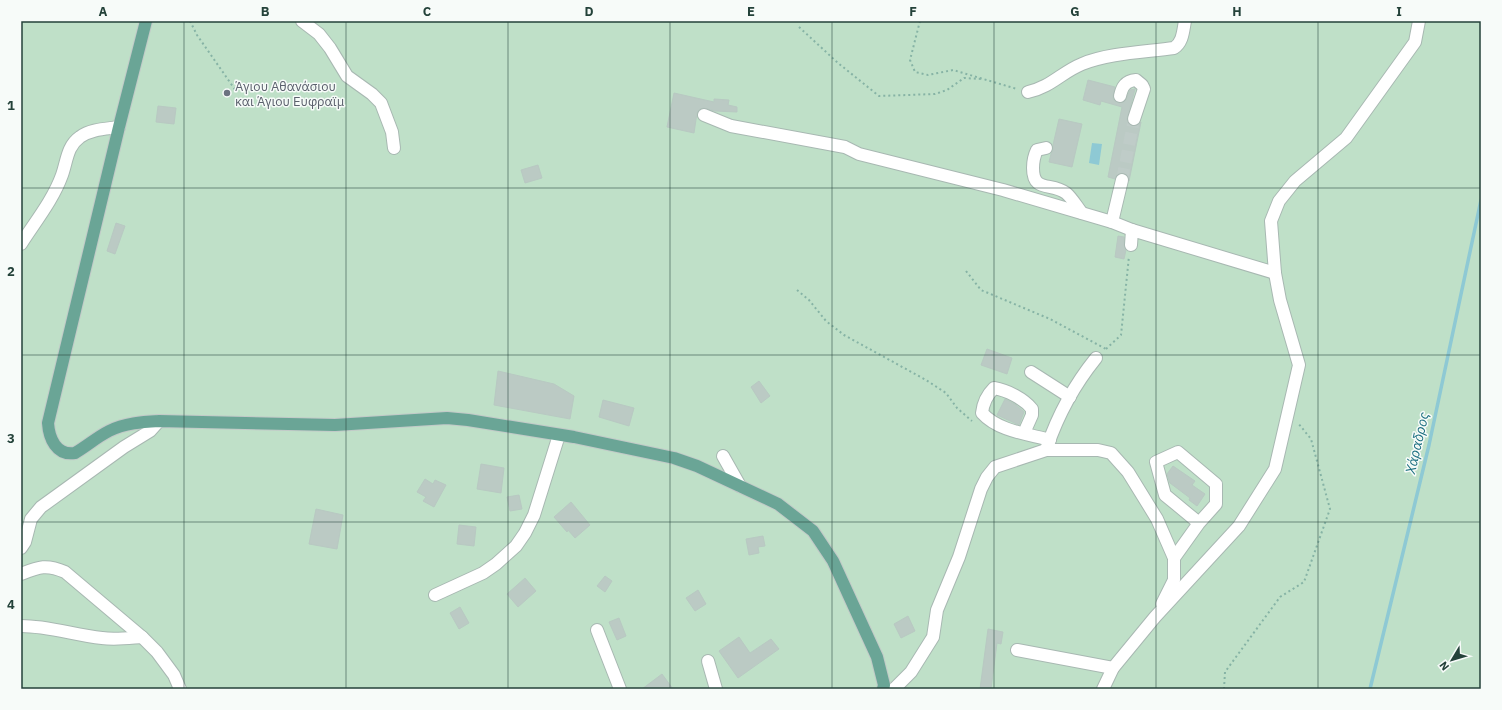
<svg xmlns="http://www.w3.org/2000/svg" width="1502" height="710" font-family="'IBM Plex Sans',sans-serif">
<style>
.green{fill:#bfe0c8}
.water{fill:#8ec9d4}
.lines{fill:none;stroke-linecap:round;stroke-linejoin:round}
.stream{stroke:#8ec9d4;stroke-width:3.5}
.building{fill:#bbcac4;stroke:#b8c9c2}
.minor-tunnel{stroke:#bfccc8;stroke-width:12;stroke-dasharray:12 6;stroke-linecap:butt}
.minor-casing{stroke:#a8b8b2;stroke-width:14}
.major-casing{stroke:#c2cac8;stroke-width:14}
.path{stroke:#86b3a5;stroke-width:2;stroke-dasharray:2 3;stroke-linecap:butt}
.minor{stroke:#fff;stroke-width:12}
.major{stroke:#6aa596;stroke-width:12}
.grid{fill:none;stroke:#24423a;stroke-width:1;stroke-opacity:0.55}
.worship-dot{fill:#6b7280;stroke:#f7fbf9;stroke-width:1.5}
.labels{text-anchor:middle;stroke-width:3;stroke-linejoin:round;paint-order:stroke}
.worship-label{font-size:13px;fill:#5b616d;stroke:#f7fbf9;text-anchor:start}
.water-label{font-size:14px;font-style:italic;fill:#1c6f80;stroke:#f7fbf9}
.neatline{fill:none;stroke:#24423a;stroke-width:1.5}
.grid-label{font-size:13px;text-anchor:middle;font-weight:bold;fill:#24423a}
</style>
<rect width="100%" height="100%" fill="#e6efeb"/>
<rect class="green" x="21" y="21" width="1460" height="668"/>
<path class="water" d="M1092 143 1102 144 1099 165 1089 163Z"/>
<g class="lines">
<path class="stream" d="M1370 689 1429 445 1481 200"/>
</g>
<g class="building">
<path d="M1088 80 1115 87 1113 98 1115 101 1119 103 1125 101 1130 90 1135 89 1127 120 1129 124 1132 126H1136L1141 122 1129 181 1127 175 1123 173 1117 175 1115 179 1108 177 1122 107 1101 101 1100 105 1083 100Z"/>
<path d="M674 93 714 102V99L729 100 728 105 737 107V112L715 111 703 108 700 109 697 113 694 133 667 127Z"/>
<path d="M158 106 176 108 174 124 156 122Z"/>
<path d="M1059 119 1082 124 1072 167 1049 162 1051 154 1053 150V145Z"/>
<path d="M538 165 542 178 525 183 521 170Z"/>
<path d="M116 223 125 226 115 254 107 251Z"/>
<path d="M1118 236 1124 237V245L1126 250 1124 259 1115 257Z"/>
<path d="M987 349 1012 358 1007 374 981 365Z"/>
<path d="M498 371 554 384 574 396 570 419 494 405Z"/>
<path d="M759 381 770 396 761 403 751 387Z"/>
<path d="M1005 399 1016 405 1024 412 1019 425 997 415Z"/>
<path d="M603 400 634 408 629 426 599 417Z"/>
<path d="M481 464 504 468 501 493 477 489Z"/>
<path d="M1173 466 1195 481 1192 485 1205 494 1197 506 1189 500 1190 498 1170 483 1167 474Z"/>
<path d="M425 479 433 484 435 480 446 485 434 507 423 501 426 497 417 492Z"/>
<path d="M519 495 522 509 510 511 507 497Z"/>
<path d="M571 502 590 525 575 538 568 530 567 532 554 517Z"/>
<path d="M316 509 343 515 337 549 309 544Z"/>
<path d="M459 525 476 527 474 546 457 544Z"/>
<path d="M763 536 765 546 758 547 759 553 749 555 746 539Z"/>
<path d="M605 576 612 581 605 592 597 586Z"/>
<path d="M525 578 536 591 518 607 507 594Z"/>
<path d="M698 590 706 604 695 611 686 598Z"/>
<path d="M460 607 469 623 459 629 450 613Z"/>
<path d="M908 616 915 631 901 638 894 624Z"/>
<path d="M619 618 626 636 617 640 609 622Z"/>
<path d="M988 629 1003 632 1001 644 997 643 991 689H980Z"/>
<path d="M739 637 750 653 771 639 779 649 738 678 719 651Z"/>
<path d="M662 674 673 689H642Z"/>
</g>
<g class="lines">
<path class="minor-tunnel" d="M1122 180 1134 119"/>
<g class="minor-casing">
<g id="minor">
<path d="M302 21 319 34 330 48 347 76 372 94 381 103 392 132 394 148"/>
<path d="M1028 92C1051 87 1062 72 1082 64 1108 53 1146 52 1174 48 1183 42 1183 31 1185 21"/>
<path d="M1120 96C1122 87 1125 81 1136 80L1142 85 1144 89 1134 119"/>
<path d="M704 115 731 126 845 147 859 154 1003 190 1112 222 1132 230"/>
<path d="M1046 148 1037 150C1034 156 1033 161 1033 168 1033 193 1051 182 1066 193 1072 198 1077 207 1082 213"/>
<path d="M1112 222 1122 180"/>
<path d="M21 244C35 222 53 200 62 175 67 161 67 146 80 137 91 129 106 129 119 127"/>
<path d="M1131 245 1132 230 1275 273"/>
<path d="M1031 372 1070 397"/>
<path d="M1024 433 1032 415V409C1024 399 1007 390 994 388 987 395 983 403 982 413 998 431 1028 434 1050 440"/>
<path d="M1047 447C1058 415 1075 384 1096 358"/>
<path d="M723 456 740 486"/>
<path d="M21 548 25 542 31 519 41 507 124 447 150 431 159 421"/>
<path d="M1174 558 1199 523 1216 504V484L1178 452 1156 462 1165 495 1199 523"/>
<path d="M21 574C39 567 46 564 65 572L142 637 157 652 174 675 180 689"/>
<path d="M435 595 483 573 496 564 516 546 525 533 534 515 559 435"/>
<path d="M21 626C49 626 74 635 102 638 115 640 129 638 142 637"/>
<path d="M597 630 620 689"/>
<path d="M1017 650 1113 668"/>
<path d="M708 661 716 689"/>
<path d="M894 689 911 672 933 637 937 610 959 557 981 489 987 477 995 467 1046 450H1098L1111 453 1128 472 1157 519 1174 558V580L1162 604"/>
<path d="M1103 689 1113 668 1155 617 1239 526 1275 469 1299 365 1280 300 1275 273 1271 221 1279 201 1295 181 1346 138 1415 42 1419 21"/>
</g>
</g>
<g class="major-casing">
<path id="major" d="M146 21 119 127 48 423C49 438 56 456 75 453 87 446 97 437 109 431 125 423 142 422 159 421L335 425 447 418 468 420 574 437 674 458 697 466 778 504 813 531 833 561 877 657 884 685 883 689"/>
</g>
<g class="path">
<path d="M190 21 197 35 236 91"/>
<path d="M920 21 910 60 915 72 928 75 953 70 1017 89"/>
<path d="M799 27 838 63 879 96 935 94 947 90 964 78 981 79"/>
<path d="M966 271 981 290 1050 319 1106 349"/>
<path d="M797 290 809 300 826 321 844 335 926 380 946 393 957 408 972 421"/>
<path d="M1106 349 1121 335 1129 256"/>
<path d="M1224 689 1225 672 1280 597 1304 582 1330 509 1311 439 1298 423"/>
</g>
<use href="#minor" class="minor"/>
<use href="#major" class="major"/>
</g>
<path class="grid" d="M184 21V689M346 21V689M508 21V689M670 21V689M832 21V689M994 21V689M1156 21V689M1318 21V689M21 188H1481M21 355H1481M21 522H1481"/>
<circle class="worship-dot" cx="227" cy="93" r="4"/>
<g class="labels">
<g class="worship-label">
<text x="235" y="91">Άγιου Αθανάσιου<tspan x="235" dy="15">και Άγιου Ευφραϊμ</tspan></text>
</g>
<g class="water-label">
<text transform="translate(1417 443) rotate(-77)" y="5">Χάραδρος</text>
</g>
</g>
<rect width="1502" height="710" fill="none" stroke="#f7fbf9" stroke-width="44"/>
<g transform="translate(1452 660) rotate(232)" stroke="#f7fbf9" stroke-width="3" paint-order="stroke">
<path d="M0-3L7 15L0 10L-7 15Z" fill="#24423a"/>
<text y="-6" font-size="11" font-weight="bold" text-anchor="middle" fill="#24423a">N</text>
</g>
<rect x="22" y="22" width="1458" height="666" class="neatline"/>
<g class="grid-label">
<text x="103" y="16">A</text>
<text x="265" y="16">B</text>
<text x="427" y="16">C</text>
<text x="589" y="16">D</text>
<text x="751" y="16">E</text>
<text x="913" y="16">F</text>
<text x="1075" y="16">G</text>
<text x="1237" y="16">H</text>
<text x="1399" y="16">I</text>
<text x="11" y="110">1</text>
<text x="11" y="276">2</text>
<text x="11" y="443">3</text>
<text x="11" y="609">4</text>
</g>
</svg>
